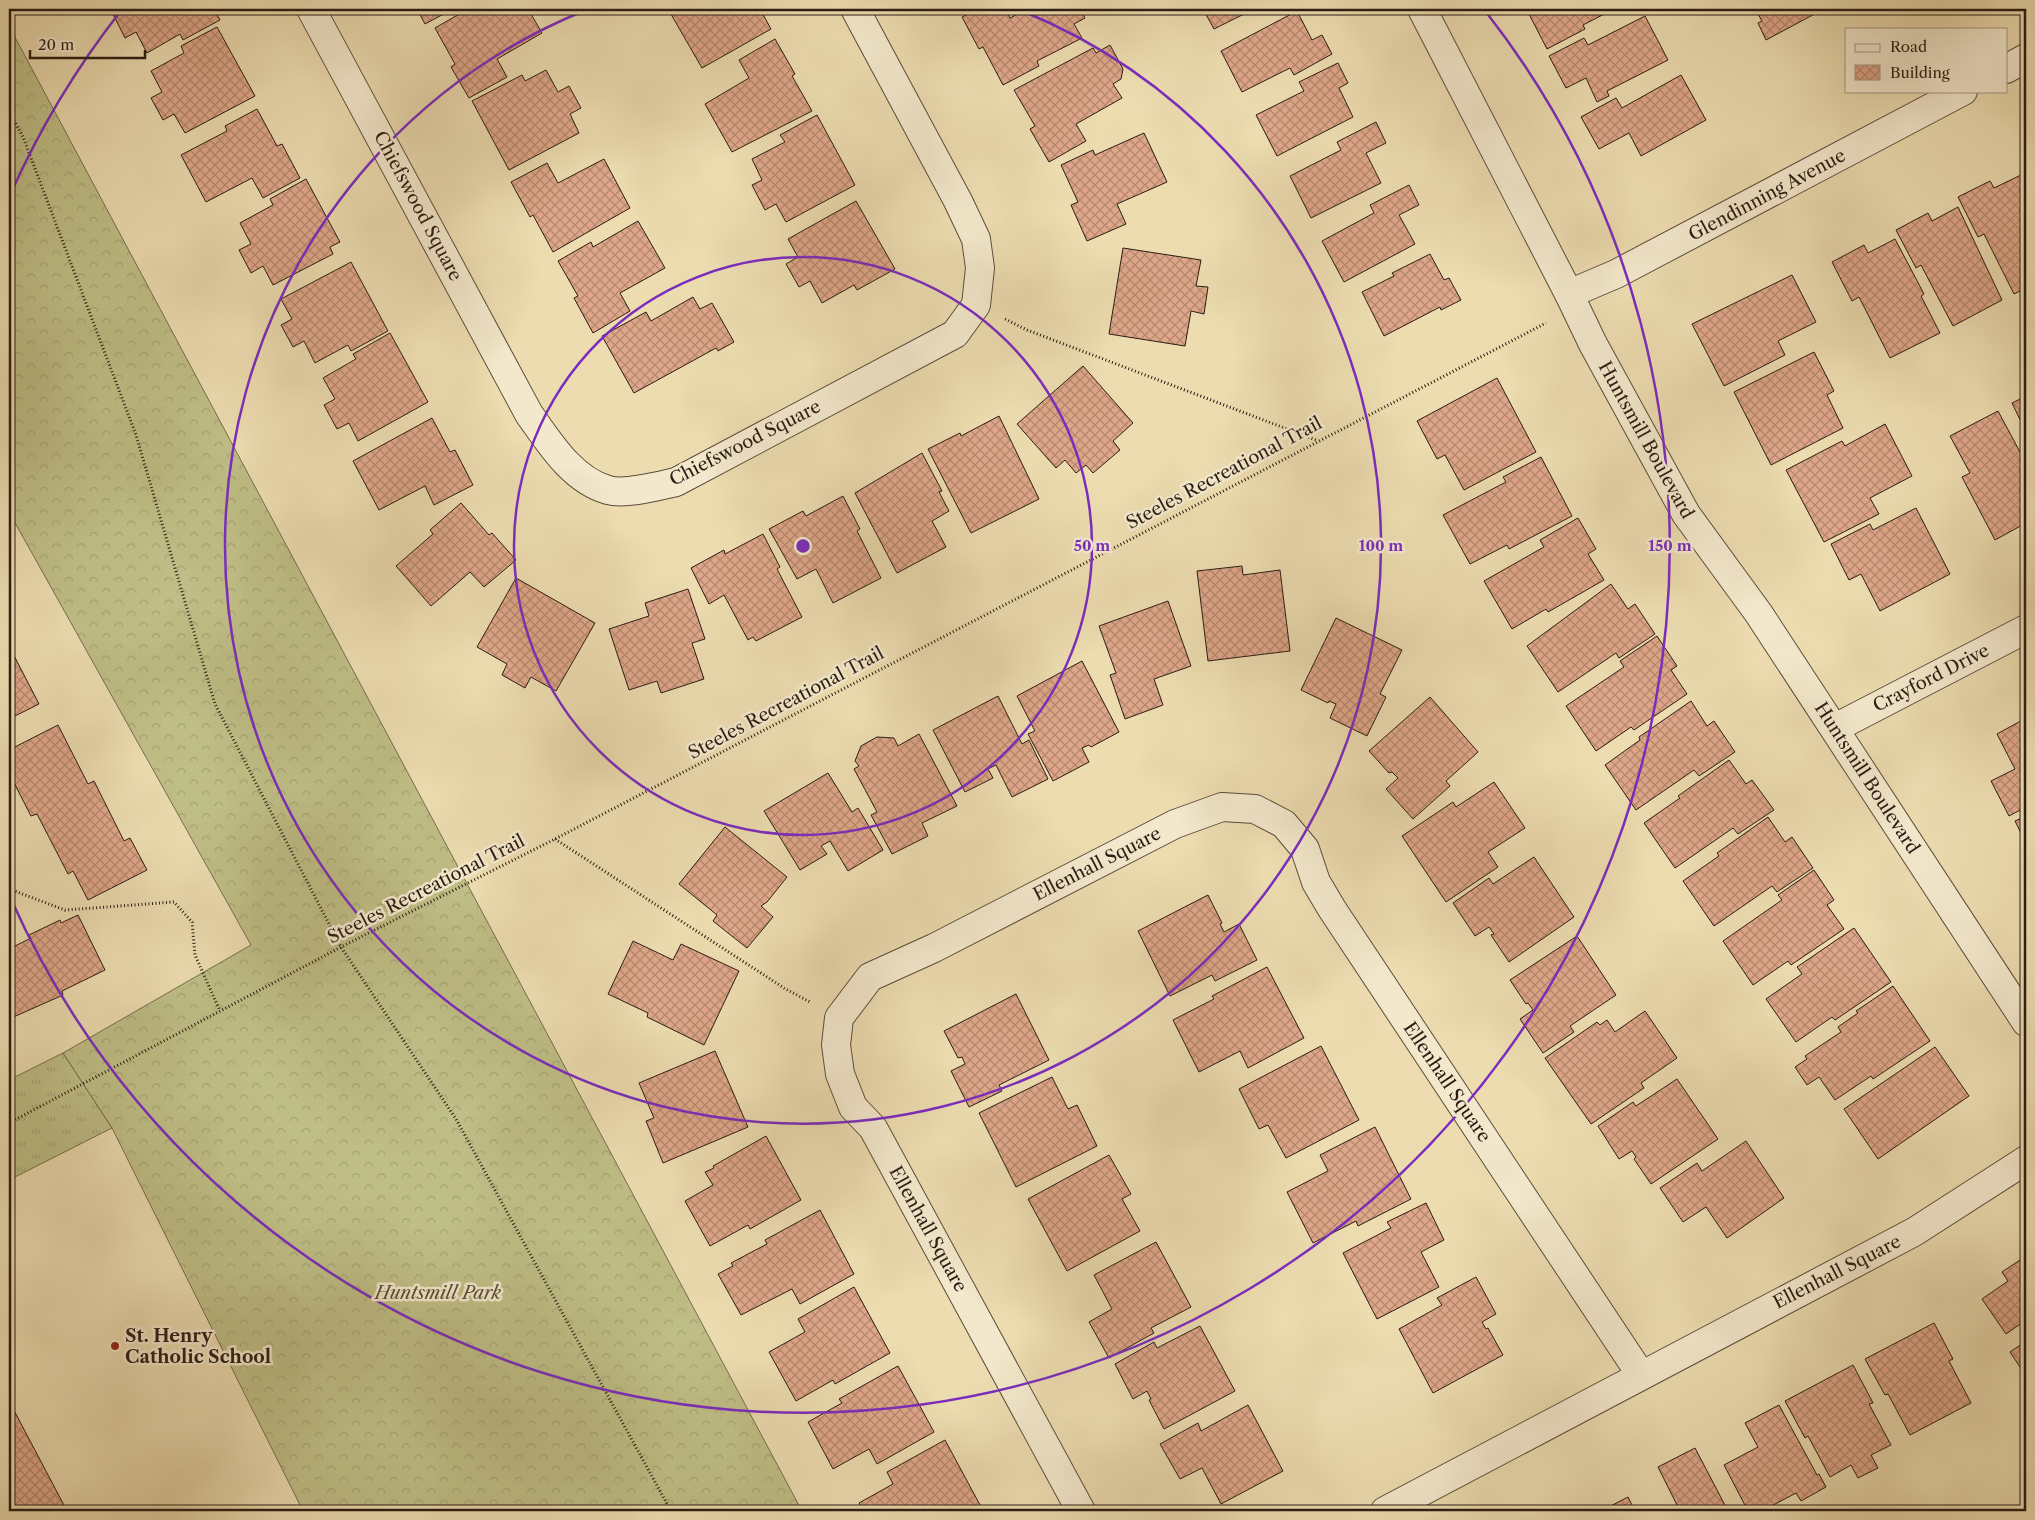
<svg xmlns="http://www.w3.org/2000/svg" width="2035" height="1520" font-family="'Libre Caslon Text',serif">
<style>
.grass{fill:url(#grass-tufts);stroke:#756d4c}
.forest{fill:url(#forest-crowns);stroke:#756d4c}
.building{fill:url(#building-cross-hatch);stroke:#2b1c13}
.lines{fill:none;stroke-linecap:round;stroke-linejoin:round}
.minor-casing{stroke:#5b4c3a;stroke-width:30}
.tertiary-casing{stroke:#5b4c3a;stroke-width:30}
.path{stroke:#2b1c13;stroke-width:3;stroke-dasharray:1 2.5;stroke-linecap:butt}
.minor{stroke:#f3e8cc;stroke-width:28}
.tertiary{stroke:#f3e8cc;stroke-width:28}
.ring{fill:none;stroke:#7b2cbf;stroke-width:2.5}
.poi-dot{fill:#8f2418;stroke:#f3e8cc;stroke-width:2}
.labels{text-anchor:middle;stroke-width:5;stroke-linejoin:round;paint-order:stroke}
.street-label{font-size:18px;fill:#2b1c13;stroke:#f3e8cc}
.park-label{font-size:18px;font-style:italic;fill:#574d36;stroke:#f3e8cc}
.poi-label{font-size:18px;font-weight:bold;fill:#2b1c13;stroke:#f3e8cc;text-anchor:start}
.centre{fill:#7b2cbf;stroke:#f3e8cc;stroke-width:2.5}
.ring-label{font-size:15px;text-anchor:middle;font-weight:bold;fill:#7b2cbf;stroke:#f3e8cc;stroke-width:5;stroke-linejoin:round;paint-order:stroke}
</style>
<defs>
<pattern id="grass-tufts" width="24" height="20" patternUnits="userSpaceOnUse" patternTransform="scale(1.25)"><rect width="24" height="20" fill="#bfbe86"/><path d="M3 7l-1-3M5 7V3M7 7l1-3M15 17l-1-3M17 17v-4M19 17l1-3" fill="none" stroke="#a4a373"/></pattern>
<pattern id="forest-crowns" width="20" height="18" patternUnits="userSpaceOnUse" patternTransform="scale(1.25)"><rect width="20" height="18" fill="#bfbe86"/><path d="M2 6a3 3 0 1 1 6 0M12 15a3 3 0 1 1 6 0" fill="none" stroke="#a4a373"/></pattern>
<pattern id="building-cross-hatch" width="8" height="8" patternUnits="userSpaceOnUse" patternTransform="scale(1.25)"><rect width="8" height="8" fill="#dfa789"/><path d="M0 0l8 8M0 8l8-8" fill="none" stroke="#b5876f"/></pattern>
</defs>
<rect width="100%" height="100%" fill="#ecdcb0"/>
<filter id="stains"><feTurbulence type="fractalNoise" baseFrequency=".004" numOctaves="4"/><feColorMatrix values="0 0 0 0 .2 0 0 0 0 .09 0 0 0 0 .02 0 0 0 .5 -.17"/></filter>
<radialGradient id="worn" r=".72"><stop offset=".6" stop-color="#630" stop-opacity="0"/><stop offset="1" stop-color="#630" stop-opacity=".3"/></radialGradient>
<path class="grass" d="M63 1053 112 1128 9 1180V1080Z"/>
<path class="forest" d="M9 26 802 1511H303L112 1128 63 1053 251 945 9 512Z"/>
<g class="building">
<path d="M123 9H214L220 20 183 40 180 34 147 53 136 32 125 38 113 14Z"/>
<path d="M417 9H453L425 24Z"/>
<path d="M468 9 470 12 476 9H528L542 33 497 59 507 77 469 98 451 67 455 64 435 28Z"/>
<path d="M668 9H760L771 29 702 68Z"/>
<path d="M977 9H1005L1010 18 1027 9H1080L1085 18 1074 24 1082 38 1037 61 1039 66 1003 85 983 47 979 49 962 17Z"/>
<path d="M1203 9H1254L1214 29Z"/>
<path d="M1540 9H1614L1583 25 1585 29 1547 49 1529 14Z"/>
<path d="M1755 9H1824L1766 40 1758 23 1762 21Z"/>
<path d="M1297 11 1312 40 1322 35 1332 54 1294 75 1290 68 1242 92 1221 51Z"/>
<path d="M1645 16 1668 60 1607 91 1609 96 1597 102 1586 78 1566 88 1549 56 1584 38 1588 45Z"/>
<path d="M217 27 255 96 185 133 174 114 163 120 151 98 162 92 151 71 184 53 181 46Z"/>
<path d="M775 39 795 74 792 76 812 111 732 152 705 104 749 78 739 60Z"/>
<path d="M1110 45 1123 69 1121 79 1113 84 1122 98 1076 124 1086 141 1049 162 1030 129 1035 126 1014 90 1093 48 1096 53Z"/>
<path d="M1338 63 1348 83 1339 88 1353 117 1277 156 1256 115 1304 91 1299 82Z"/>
<path d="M546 70 558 92 569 86 581 108 570 114 579 133 509 170 472 101 522 75 525 81Z"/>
<path d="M1681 75 1706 120 1641 156 1629 133 1599 149 1581 117 1616 98 1622 108Z"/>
<path d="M257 109 277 146 282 144 300 178 263 198 252 178 206 202 181 155 227 131 225 126Z"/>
<path d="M817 115 855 185 786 222 776 204 765 210 752 185 762 180 752 159 785 142 780 135Z"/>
<path d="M1376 122 1386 143 1366 153 1381 183 1311 218 1290 176 1341 150 1337 142Z"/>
<path d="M1144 133 1167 182 1117 204 1126 224 1087 241 1071 205 1078 202 1061 165 1093 150 1095 155Z"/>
<path d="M604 159 630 208 553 252 533 215 530 217 511 182 547 163 558 183Z"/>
<path d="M2021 175 2026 186V288L2014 294 1984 234 1978 237 1958 197 1990 181 1994 188Z"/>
<path d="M306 179 340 242 330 247 333 254 273 285 263 266 251 273 239 250 251 244 240 223 273 205 270 199Z"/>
<path d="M1409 185 1419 205 1399 215 1415 244 1344 282 1322 241 1374 213 1370 205Z"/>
<path d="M856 201 895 269 857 290 854 285 822 303 810 281 799 287 786 264 798 257 788 239Z"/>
<path d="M1958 207 2002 300 1953 326 1921 265 1916 268 1896 230 1928 213 1932 221Z"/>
<path d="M638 221 665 268 620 293 630 311 593 333 574 298 578 296 558 261 591 242 593 247Z"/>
<path d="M1895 239 1924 294 1921 296 1940 333 1890 358 1859 297 1852 301 1832 262 1864 245 1868 253Z"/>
<path d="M1123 248 1201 260 1196 286 1208 287 1204 314 1191 311 1185 346 1109 334Z"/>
<path d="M1430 254 1444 280 1449 278 1461 300 1441 310 1440 307 1384 336 1362 292 1394 276 1392 273Z"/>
<path d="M351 262 388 331 351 351 348 345 315 363 304 341 293 347 281 325 292 319 281 299Z"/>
<path d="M1792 275 1816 322 1778 341 1785 355 1724 386 1692 324Z"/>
<path d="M693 297 700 309 712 303 734 342 718 351 716 348 634 393 602 336 646 312 651 321Z"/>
<path d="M390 333 428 402 358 441 349 423 337 429 324 405 335 399 323 378 356 359 353 354Z"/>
<path d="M1814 352 1834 391 1827 395 1843 428 1771 465 1734 392Z"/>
<path d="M1083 366 1133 423 1113 441 1120 450 1093 473 1086 465 1076 473 1065 460 1056 468 1017 424Z"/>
<path d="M1497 378 1536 452 1464 490 1445 455 1437 459 1417 421Z"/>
<path d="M2026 396V432L2012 403Z"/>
<path d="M1998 411 2020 452 2023 450 2026 457V523L1995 540 1962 477 1970 473 1950 436Z"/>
<path d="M999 416 1039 499 971 533 928 449 960 433 961 436Z"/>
<path d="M432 418 450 452 455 450 473 485 434 505 425 486 379 510 353 461Z"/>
<path d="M1885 424 1912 476 1870 498 1879 514 1824 542 1786 470 1842 441 1845 446Z"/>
<path d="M922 453 942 491 939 492 949 511 932 521 946 547 897 573 855 493Z"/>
<path d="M1541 457 1572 516 1509 549 1507 545 1470 564 1443 515 1506 482 1503 477Z"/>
<path d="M843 496 860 529 857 531 881 578 833 603 816 569 797 579 769 529 803 511 806 516Z"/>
<path d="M461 503 489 535 492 533 516 560 484 587 470 572 431 606 396 566 433 534 430 530Z"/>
<path d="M1916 508 1950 574 1880 611 1861 574 1849 580 1831 544 1870 524 1873 530Z"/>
<path d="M1578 518 1596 549 1588 554 1604 580 1548 612 1546 609 1512 629 1484 581 1544 547 1540 540Z"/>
<path d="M763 534 780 567 777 569 802 617 756 641 753 637 748 640 724 595 709 604 691 568 724 550 725 554Z"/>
<path d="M1242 566 1243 575 1280 570 1290 651 1208 661 1197 571Z"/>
<path d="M516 578 595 623 556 691 531 677 525 688 502 675 507 664 477 647Z"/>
<path d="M1611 584 1628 609 1635 604 1655 634 1619 658 1616 653 1558 692 1527 646Z"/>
<path d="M688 589 705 639 692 643 704 679 661 693 657 681 629 690 609 629 649 616 645 603Z"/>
<path d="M1168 601 1191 666 1154 679 1163 705 1125 719 1110 675 1116 673 1099 626Z"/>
<path d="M1336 618 1402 650 1380 694 1386 697 1367 736 1330 718 1336 704 1329 701 1328 703 1301 690Z"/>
<path d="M1657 636 1677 666 1671 670 1687 694 1634 730 1631 727 1596 751 1566 706 1624 667 1620 661Z"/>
<path d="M9 646 39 704 9 719Z"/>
<path d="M1082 661 1119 732 1091 747 1089 745 1082 748 1089 762 1053 781 1028 734 1035 731 1017 696Z"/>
<path d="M998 696 1022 744 1029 740 1048 779 1012 797 996 765 988 769 993 778 965 792 933 730Z"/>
<path d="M1430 697 1478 752 1446 781 1450 786 1413 819 1386 789 1398 778 1392 772 1389 773 1369 751Z"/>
<path d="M1691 701 1707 726 1714 721 1735 752 1699 776 1694 770 1636 810 1605 765 1640 740 1639 737Z"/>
<path d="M2026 718V807L2009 816 1991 781 2015 769 1997 734Z"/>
<path d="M58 725 88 784 94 781 124 841 130 838 147 870 88 900 73 871 68 874 37 814 31 816 9 773V750Z"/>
<path d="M919 734 957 806 922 823 928 836 892 854 871 815 877 812 854 769 859 766 855 761 861 746 877 737 894 738 898 746Z"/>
<path d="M1729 760 1746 784 1752 780 1774 810 1738 834 1733 828 1675 868 1644 823 1680 798 1678 796Z"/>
<path d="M828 773 852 812 858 808 883 850 848 871 830 841 821 846 827 854 800 870 764 811Z"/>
<path d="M1494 782 1525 828 1488 852 1498 867 1446 902 1402 836 1453 802 1456 807Z"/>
<path d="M2026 816V843L2015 821Z"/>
<path d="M1768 817 1785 842 1792 837 1813 868 1777 892 1772 886 1714 926 1683 881 1719 856 1717 853Z"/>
<path d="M725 827 787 877 767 902 761 906 773 917 747 948 713 921 717 915 679 884Z"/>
<path d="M1534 857 1574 917 1509 962 1491 935 1494 934 1489 927 1475 936 1453 903 1489 878 1493 884Z"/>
<path d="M1814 870 1834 900 1827 905 1844 929 1791 965 1788 961 1753 985 1723 941 1782 900 1778 895Z"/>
<path d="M1208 895 1222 923 1220 924 1224 932 1239 924 1257 960 1215 981 1212 975 1170 996 1138 931Z"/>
<path d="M78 915 105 970 62 991 63 995 9 1019V949L31 938 29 935 60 920 61 923Z"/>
<path d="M1854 928 1891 982 1835 1020 1832 1017 1796 1042 1766 999 1802 974 1797 967Z"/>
<path d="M1577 936 1616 995 1570 1026 1574 1032 1543 1053 1520 1019 1533 1010 1528 1003 1526 1004 1510 980Z"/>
<path d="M633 941 673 960 681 944 739 971 704 1045 647 1017 648 1013 608 994Z"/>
<path d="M1267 967 1304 1038 1248 1068 1240 1051 1199 1072 1173 1020 1214 999 1212 996Z"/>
<path d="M1893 986 1930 1041 1873 1079 1871 1076 1835 1100 1819 1077 1807 1085 1795 1067 1807 1059 1805 1056 1841 1032 1838 1027 1858 1013 1856 1011Z"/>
<path d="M1016 994 1049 1060 999 1085 1002 1091 969 1107 951 1071 965 1064 962 1057 958 1058 944 1031Z"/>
<path d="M1645 1011 1677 1058 1641 1083 1644 1088 1591 1124 1545 1058 1597 1022 1600 1025 1607 1020 1615 1032Z"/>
<path d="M1321 1046 1359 1120 1286 1158 1268 1125 1259 1129 1239 1089Z"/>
<path d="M1935 1047 1969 1096 1878 1159 1844 1109Z"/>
<path d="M715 1051 748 1127 663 1163 646 1121 654 1118 639 1083Z"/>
<path d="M1052 1077 1068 1109 1077 1105 1097 1146 1016 1187 979 1113Z"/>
<path d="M1677 1079 1718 1139 1651 1184 1634 1159 1636 1157 1632 1151 1619 1159 1598 1126 1633 1102 1636 1106Z"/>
<path d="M1375 1127 1411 1199 1358 1226 1356 1221 1313 1243 1287 1192 1328 1171 1320 1155Z"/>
<path d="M766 1136 801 1200 750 1229 748 1225 710 1246 685 1201 713 1185 705 1172 714 1168 713 1166Z"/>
<path d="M1746 1141 1784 1198 1727 1238 1706 1207 1683 1222 1660 1188 1697 1163 1702 1171Z"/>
<path d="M1109 1155 1131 1194 1122 1199 1140 1231 1067 1271 1028 1199Z"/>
<path d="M1426 1203 1444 1240 1421 1252 1439 1287 1377 1319 1343 1253 1391 1228 1387 1222Z"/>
<path d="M820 1210 854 1274 800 1304 792 1289 741 1315 718 1274 733 1266 731 1263 767 1244 765 1240Z"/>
<path d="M1156 1242 1191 1307 1151 1328 1154 1333 1109 1358 1089 1322 1112 1309 1094 1275Z"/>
<path d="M2026 1256V1320L2006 1334 1982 1299 2008 1281 2002 1272Z"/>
<path d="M1476 1277 1496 1314 1482 1322 1486 1329 1488 1328 1503 1355 1433 1393 1399 1329 1442 1305 1437 1298Z"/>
<path d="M854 1287 890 1353 835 1384 833 1380 796 1401 769 1352 805 1332 798 1319Z"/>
<path d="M1934 1323 1953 1359 1949 1361 1971 1403 1910 1435 1888 1394 1885 1395 1865 1359Z"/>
<path d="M1200 1326 1235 1391 1164 1429 1149 1400 1151 1399 1147 1391 1133 1399 1115 1364 1154 1342 1157 1348Z"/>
<path d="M2026 1341V1376L2010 1352Z"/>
<path d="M1853 1365 1871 1399 1873 1403 1869 1404 1891 1445 1871 1455 1878 1468 1858 1478 1851 1465 1830 1477 1808 1436 1805 1438 1785 1401Z"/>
<path d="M898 1366 934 1432 877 1464 869 1449 833 1469 808 1422 842 1403 839 1399Z"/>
<path d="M9 1401 67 1511H9Z"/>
<path d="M1248 1405 1283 1471 1221 1504 1202 1468 1180 1479 1160 1444 1198 1423 1201 1431Z"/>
<path d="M1779 1405 1817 1475 1819 1474 1826 1487 1801 1501 1796 1493 1762 1511H1748L1724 1465 1758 1447 1745 1423Z"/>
<path d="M945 1440 980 1505 969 1511H864L859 1503 893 1484 887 1472Z"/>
<path d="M1695 1448 1705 1467 1728 1511H1664L1677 1505 1658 1467Z"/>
<path d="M1628 1497 1635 1511H1601Z"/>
</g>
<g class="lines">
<g class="minor-casing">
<g id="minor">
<path d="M311 9 529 414C549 442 572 480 608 490 626 495 658 486 676 482L955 334 976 305 980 268 976 239 958 201 855 9"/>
<path d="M1835 728 2026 629"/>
<path d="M1081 1511 873 1128 853 1107 840 1074 836 1045 839 1018 870 977 934 948 1175 824 1222 807 1255 809 1284 824 1305 849 1316 882 1332 909 1641 1375"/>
<path d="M1385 1511 1914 1232 2026 1160"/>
</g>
</g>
<g class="tertiary-casing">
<g id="tertiary">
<path d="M1422 9 1569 294 1593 344 1686 514 1759 614 2026 1022"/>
<path d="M2006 69 2026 58"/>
<path d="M1569 294 1616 274 1963 91"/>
</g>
</g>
<g class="path">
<path d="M9 111 23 137 136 435 215 704 341 947 456 1119 671 1511"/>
<path d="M1005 319 1027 330 1316 440"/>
<path d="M555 839 784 988 810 1002"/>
<path d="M9 889 65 910 174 902 192 922 195 955 220 1011"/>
<path d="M9 1123 341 947 555 839 1546 323"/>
</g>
<use href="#minor" class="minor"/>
<use href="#tertiary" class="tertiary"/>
</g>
<g class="ring">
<circle cx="803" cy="546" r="289"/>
<path d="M1020 10A578 578 0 1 1 586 10"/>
<path d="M11 193A867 867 0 0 1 120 12M1486 12A867 867 0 1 1 11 899"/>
</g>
<circle class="poi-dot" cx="115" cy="1346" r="5"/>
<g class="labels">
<g class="street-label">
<text transform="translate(1767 195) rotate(-28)" y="6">Glendinning Avenue</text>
<text transform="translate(418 206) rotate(62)" y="6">Chiefswood Square</text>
<text transform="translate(1646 440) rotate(61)" y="6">Huntsmill Boulevard</text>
<text transform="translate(745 443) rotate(-27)" y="6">Chiefswood Square</text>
<text transform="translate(1224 473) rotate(-28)" y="6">Steeles Recreational Trail</text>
<text transform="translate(1931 678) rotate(-27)" y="6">Crayford Drive</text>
<text transform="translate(786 703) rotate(-28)" y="6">Steeles Recreational Trail</text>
<text transform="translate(1867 778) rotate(57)" y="6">Huntsmill Boulevard</text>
<text transform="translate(1097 864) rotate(-27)" y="6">Ellenhall Square</text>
<text transform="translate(426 889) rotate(-27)" y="6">Steeles Recreational Trail</text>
<text transform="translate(1447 1082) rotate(56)" y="6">Ellenhall Square</text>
<text transform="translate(928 1229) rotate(61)" y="6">Ellenhall Square</text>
<text transform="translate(1837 1272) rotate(-27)" y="6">Ellenhall Square</text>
</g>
<g class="park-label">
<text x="438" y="1299">Huntsmill Park</text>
</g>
<g class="poi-label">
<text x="125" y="1342">St. Henry<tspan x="125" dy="21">Catholic School</tspan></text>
</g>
</g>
<circle cx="803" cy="546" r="8" class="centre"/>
<g class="ring-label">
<text x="1092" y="551">50 m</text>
<text x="1381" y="551">100 m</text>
<text x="1670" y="551">150 m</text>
</g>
<rect width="2035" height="1520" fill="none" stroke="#ecdcb0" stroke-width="30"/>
<rect x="10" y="10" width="2015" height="1500" fill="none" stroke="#2b1c13" stroke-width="2.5"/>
<rect x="15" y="15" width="2005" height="1490" fill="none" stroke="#2b1c13"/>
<rect x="1845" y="28" width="162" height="65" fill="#f3e8cc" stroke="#a39682"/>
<rect x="1855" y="44" width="25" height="8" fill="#f3e8cc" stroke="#a39682"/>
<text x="1890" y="52" font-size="15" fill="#2b1c13">Road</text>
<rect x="1855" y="65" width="25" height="15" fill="url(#building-cross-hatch)" stroke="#a39682"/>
<text x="1890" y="78" font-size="15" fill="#2b1c13">Building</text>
<path d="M30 50v8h115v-8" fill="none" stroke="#2b1c13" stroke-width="2.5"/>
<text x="38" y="50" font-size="15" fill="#2b1c13" stroke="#f3e8cc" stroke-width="4" paint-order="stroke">20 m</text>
<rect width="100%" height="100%" filter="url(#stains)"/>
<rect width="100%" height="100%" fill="url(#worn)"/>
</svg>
